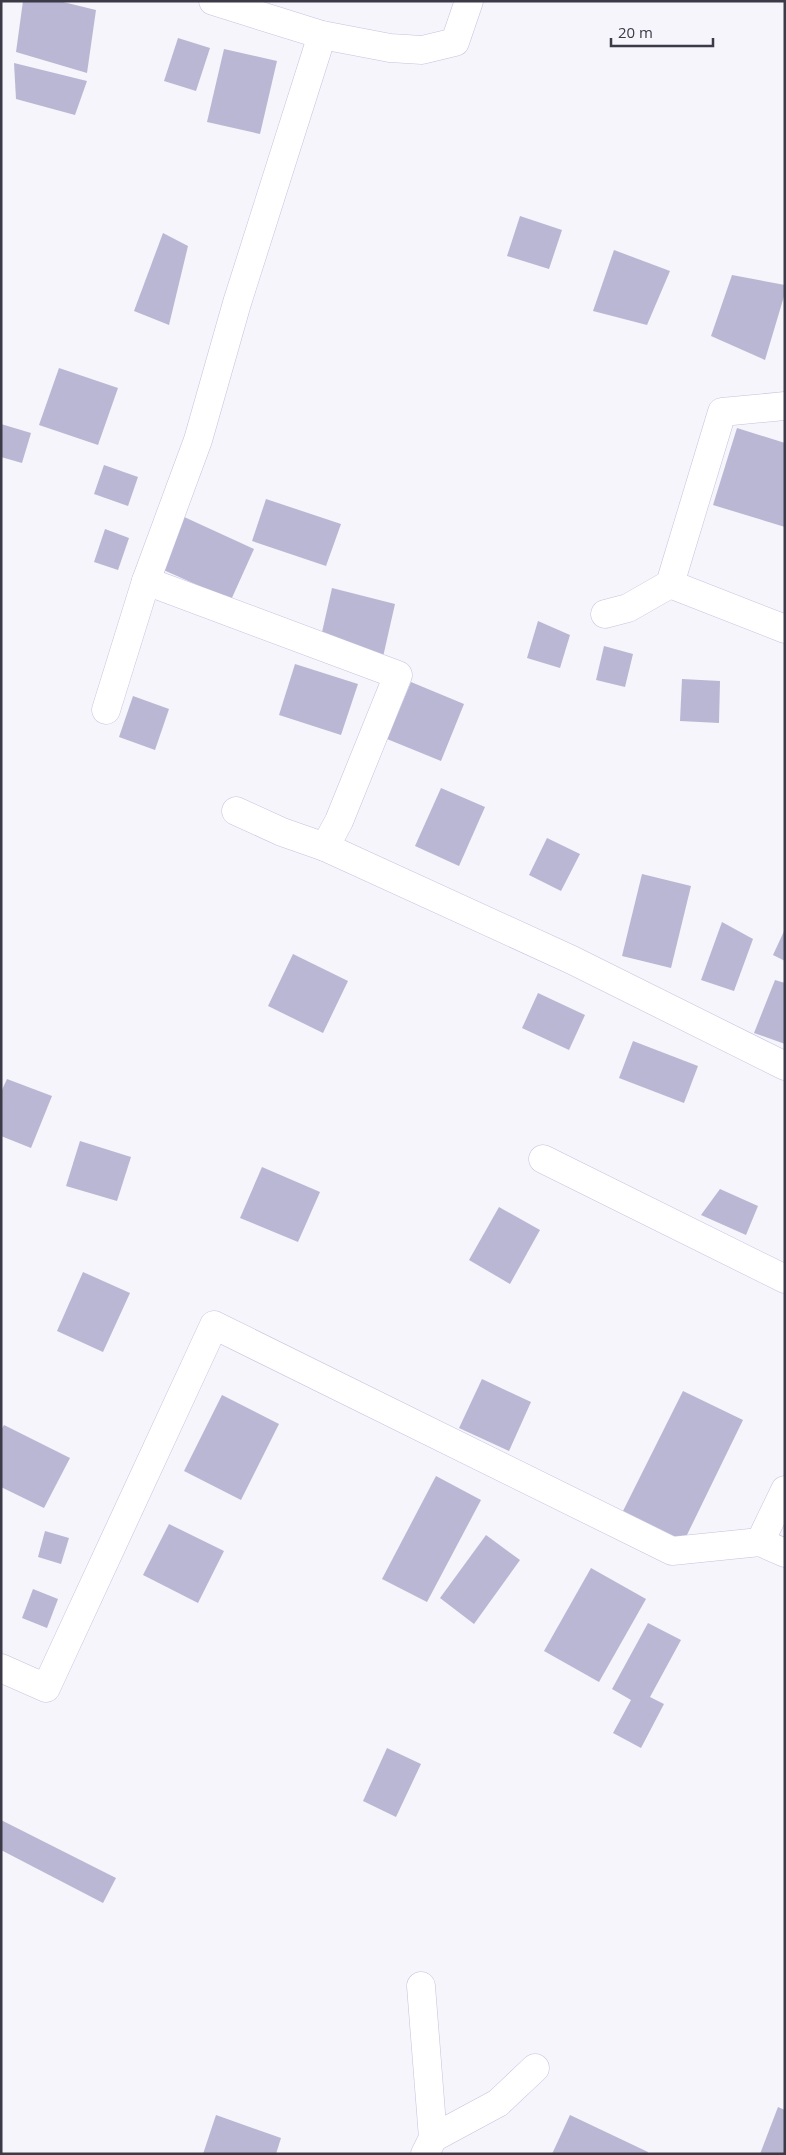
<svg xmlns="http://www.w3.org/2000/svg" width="786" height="2155" font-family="'Open Sans',sans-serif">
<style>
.building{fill:#bab7d5}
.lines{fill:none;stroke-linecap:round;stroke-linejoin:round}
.street-casing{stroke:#c5c2e1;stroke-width:29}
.street{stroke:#fff;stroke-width:28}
</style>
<rect width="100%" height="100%" fill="#f5f5fb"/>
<g class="building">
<path d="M23 1H59L96 10 87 73 16 52Z"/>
<path d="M178 38 210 48 196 91 164 81Z"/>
<path d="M224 49 277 61 260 134 207 122Z"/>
<path d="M14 63 87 81 75 115 16 99Z"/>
<path d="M520 216 562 230 549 269 507 256Z"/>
<path d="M163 233 188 246 169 325 134 311Z"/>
<path d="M614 250 670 271 647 325 593 311Z"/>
<path d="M732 275 785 285V293L765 360 711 336Z"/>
<path d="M59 368 118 388 98 445 39 425Z"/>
<path d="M1 424 31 433 22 463 1 457Z"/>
<path d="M737 428 785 443V527L713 505Z"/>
<path d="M104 465 138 477 128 506 94 494Z"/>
<path d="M266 499 341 524 326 566 252 541Z"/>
<path d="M182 516 254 549 231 600 159 568Z"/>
<path d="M105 529 129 538 118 570 94 562Z"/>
<path d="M332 588 395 604 383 657 320 641Z"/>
<path d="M538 621 570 635 560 668 527 658Z"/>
<path d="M604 646 633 654 625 687 596 680Z"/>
<path d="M295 664 358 684 341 735 279 715Z"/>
<path d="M682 679 720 681 719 723 680 721Z"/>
<path d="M411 682 464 704 441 761 387 739Z"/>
<path d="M133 696 169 709 155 750 119 737Z"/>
<path d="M441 788 485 807 459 866 415 846Z"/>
<path d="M547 838 580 854 561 891 529 875Z"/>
<path d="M642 874 691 886 671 968 622 956Z"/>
<path d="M722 922 753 939 734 991 701 980Z"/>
<path d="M785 929V961L773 955Z"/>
<path d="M293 954 348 981 323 1033 268 1006Z"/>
<path d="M775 980 785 983V1044L754 1033Z"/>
<path d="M538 993 585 1015 569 1050 522 1028Z"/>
<path d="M633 1041 698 1066 684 1103 619 1078Z"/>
<path d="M7 1079 52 1096 31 1148 1 1136V1092Z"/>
<path d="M80 1141 131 1157 117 1201 66 1186Z"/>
<path d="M262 1167 320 1192 298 1242 240 1218Z"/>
<path d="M720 1189 758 1206 746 1235 701 1215Z"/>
<path d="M499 1207 540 1230 510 1284 469 1260Z"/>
<path d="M83 1272 130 1293 103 1352 57 1331Z"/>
<path d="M482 1379 531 1402 509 1451 459 1428Z"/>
<path d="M683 1391 743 1420 684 1541 623 1511Z"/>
<path d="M222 1395 279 1424 241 1500 184 1471Z"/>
<path d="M4 1425 70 1458 44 1508 1 1487V1430Z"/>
<path d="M436 1476 481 1500 427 1602 382 1579Z"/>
<path d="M169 1524 224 1551 198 1603 143 1575Z"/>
<path d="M45 1531 69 1538 61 1564 38 1557Z"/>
<path d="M486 1535 520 1560 474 1624 440 1598Z"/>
<path d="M591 1568 646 1599 599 1682 544 1651Z"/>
<path d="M33 1589 58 1599 47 1628 22 1618Z"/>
<path d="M648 1623 681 1640 650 1697 664 1704 641 1748 613 1733 631 1700 612 1689Z"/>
<path d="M387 1748 421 1764 396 1817 363 1801Z"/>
<path d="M1 1820 116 1878 103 1903 1 1850Z"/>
<path d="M778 2107 785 2110V2154H760Z"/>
<path d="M216 2115 281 2138 276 2154H203Z"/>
<path d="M570 2115 648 2152 647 2154H552Z"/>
</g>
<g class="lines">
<g class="street-casing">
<g id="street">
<path d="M213 1 322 35 390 48 422 50 455 42 469 1"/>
<path d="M146 581 398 675 339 821 325 847 572 960 785 1066"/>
<path d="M670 584 785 629"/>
<path d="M605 614 628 608 670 584 722 412 785 406"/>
<path d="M106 710 146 581 198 440 237 303 322 35"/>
<path d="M236 811 282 832 325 847"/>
<path d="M543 1159 785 1279"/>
<path d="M760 1542 785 1490"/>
<path d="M1 1668 46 1688 214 1325 672 1551 760 1542 785 1553"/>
<path d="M421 1986 433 2138 425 2154"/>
<path d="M433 2138 498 2103 535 2068"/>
</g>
</g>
<use href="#street" class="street"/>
</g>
<rect width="786" height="2155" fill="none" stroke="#3b3a46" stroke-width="5"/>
<path d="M611 38v8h102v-8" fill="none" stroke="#3b3a46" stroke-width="2.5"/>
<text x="618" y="38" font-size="15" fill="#3b3a46" stroke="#f5f5fb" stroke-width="4" paint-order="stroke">20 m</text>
</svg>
